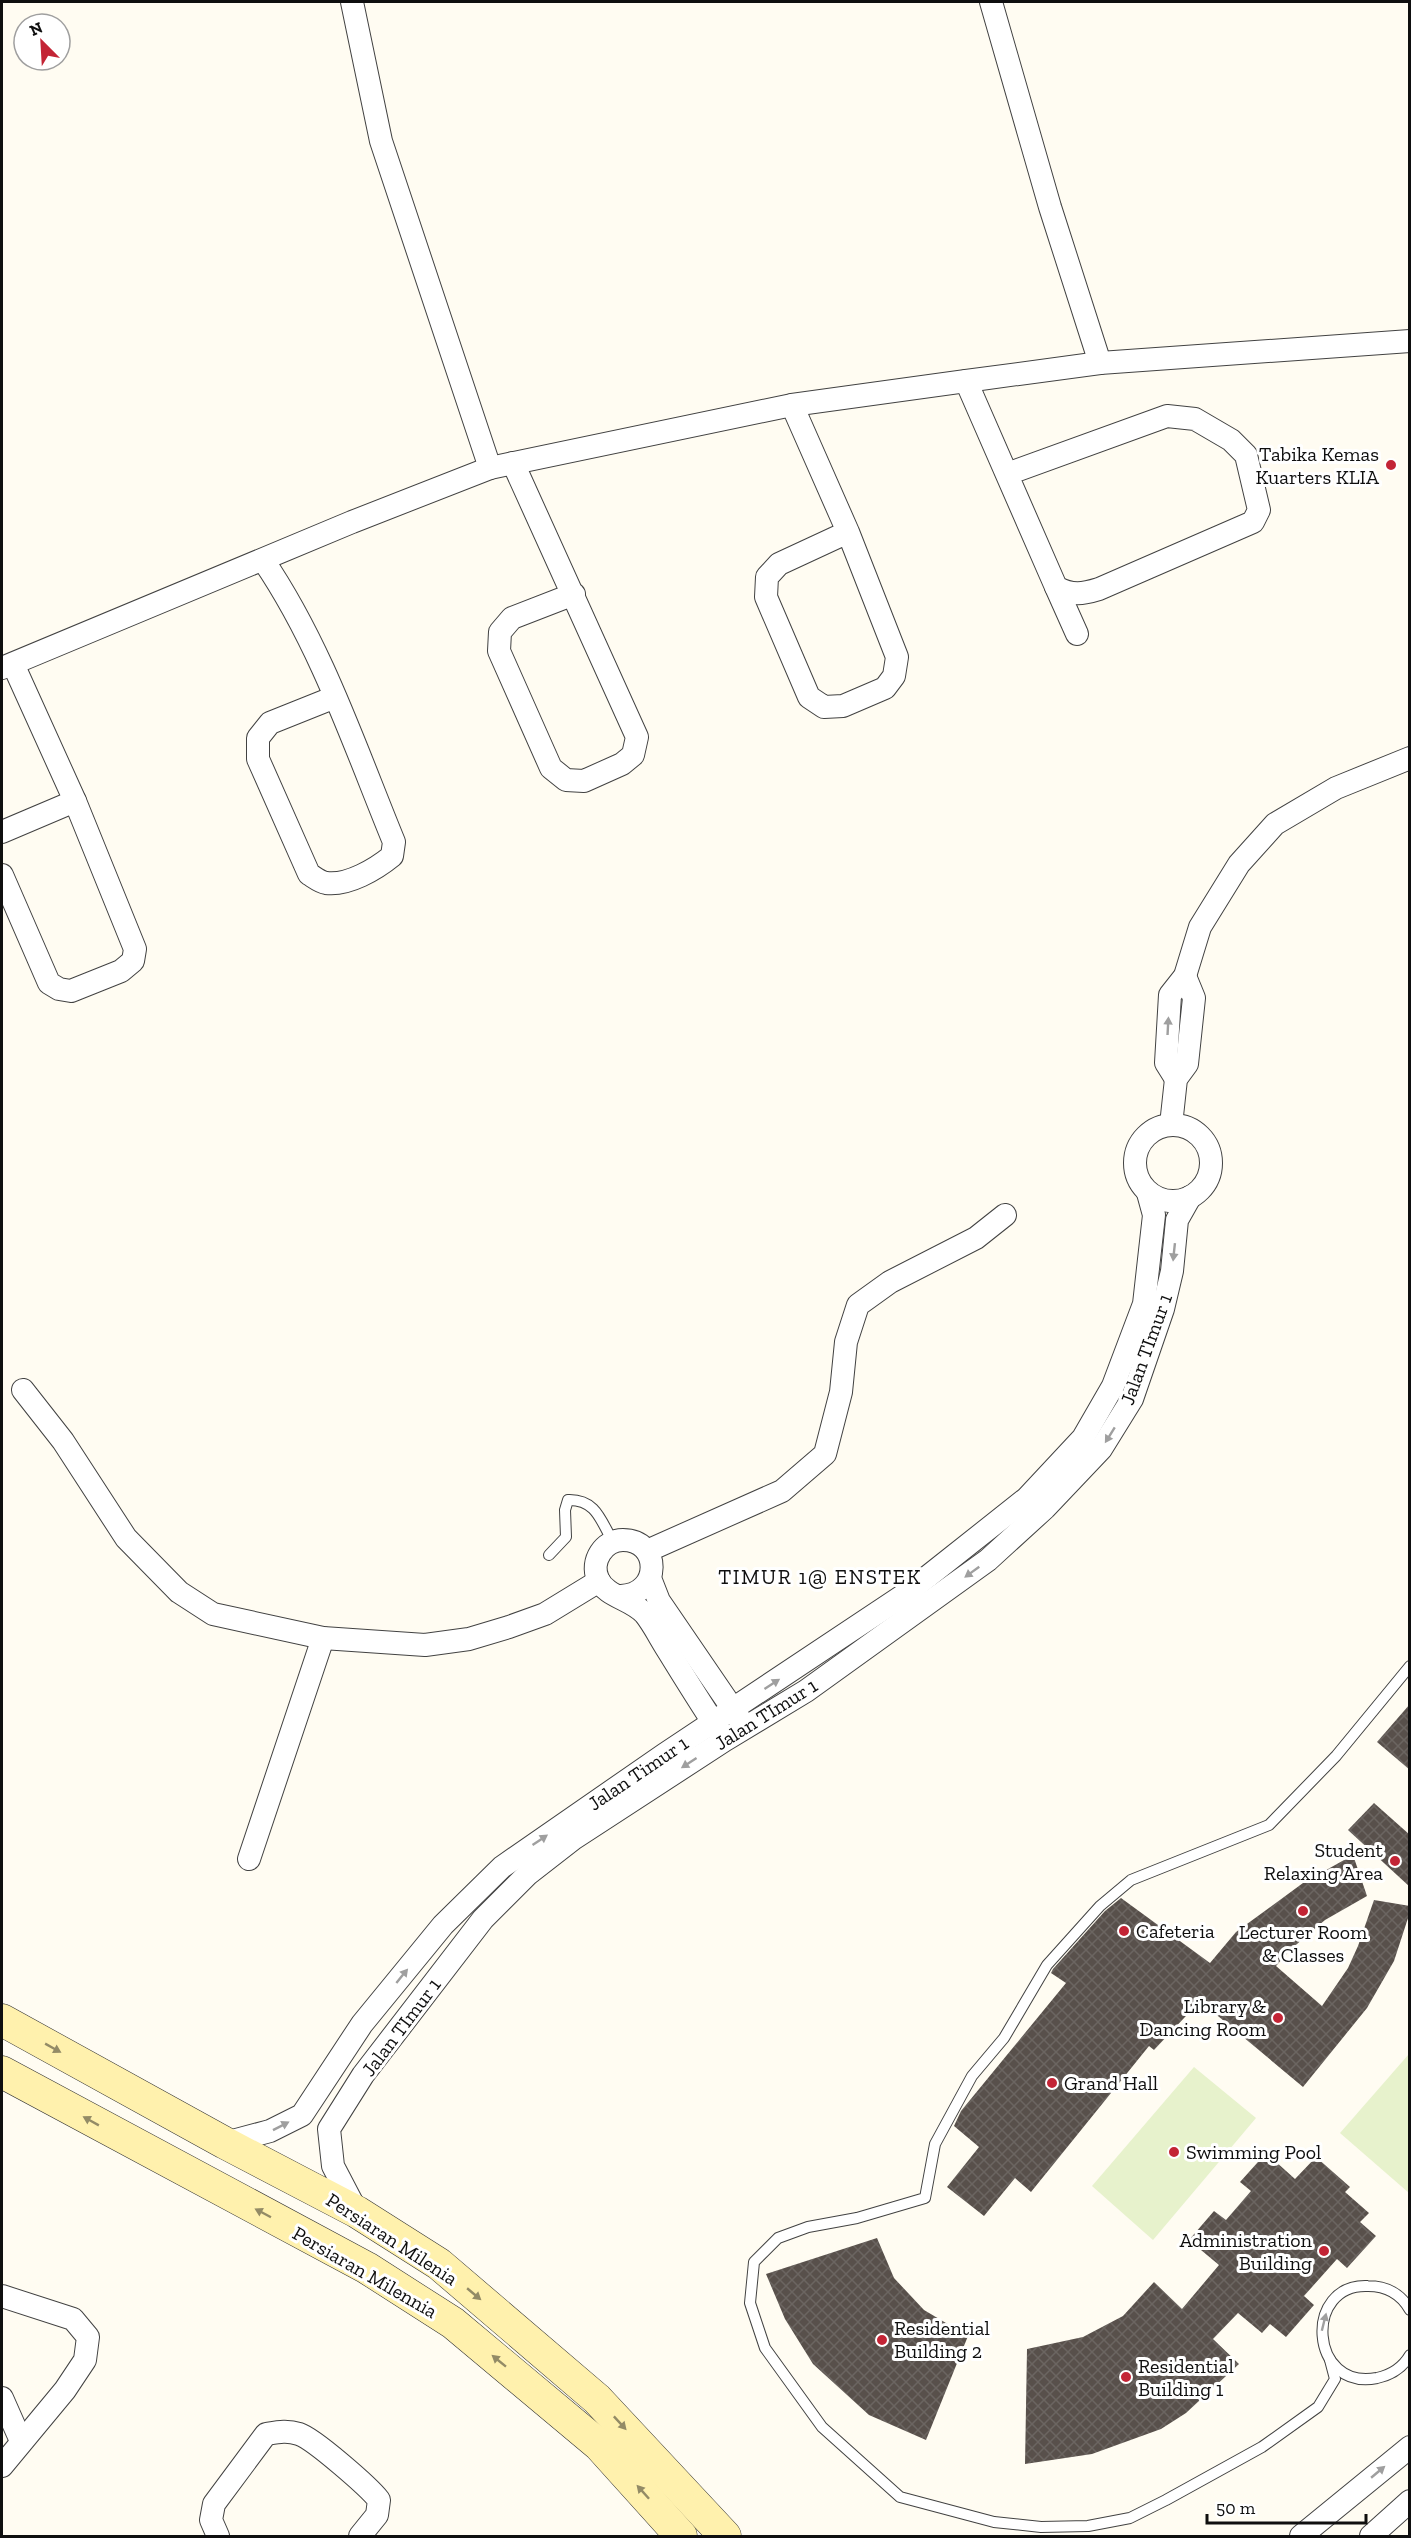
<svg xmlns="http://www.w3.org/2000/svg" width="1411" height="2538" font-family="'Zilla Slab',serif">
<style>
.pitch{fill:#e7f2cc}
.building{fill:url(#building-cross-hatch)}
.lines{fill:none;stroke-linecap:round;stroke-linejoin:round}
.service-casing{stroke:#424242;stroke-width:12}
.minor-casing{stroke:#424242;stroke-width:24}
.secondary-casing{stroke:#313131;stroke-width:33}
.service{stroke:#fff;stroke-width:10}
.minor{stroke:#fff;stroke-width:22}
.secondary{stroke:#fff1ad;stroke-width:32}
.oneway{fill:#9f9f9f}
.oneway2{fill:#938b66}
.poi-dot{fill:#c32435;stroke:#fff;stroke-width:2}
.labels{text-anchor:middle;stroke-width:6;stroke-linejoin:round;paint-order:stroke}
.poi-label{font-size:20px;fill:#0f0f0f;stroke:#fff;text-anchor:start}
.street-label{font-size:20px;fill:#0f0f0f;stroke:#fff}
.neighbourhood-label{font-size:21px;letter-spacing:1.5px;fill:#0f0f0f;stroke:#fff}
</style>
<defs>
<pattern id="building-cross-hatch" width="8" height="8" patternUnits="userSpaceOnUse" patternTransform="scale(1.5)"><rect width="8" height="8" fill="#58504b"/><path d="M0 0l8 8M0 8l8-8" fill="none" stroke="#6b6561"/></pattern>
</defs>
<rect width="100%" height="100%" fill="#fffcf2"/>
<g class="pitch">
<path d="M1409 2054V2193L1340 2133Z"/>
<path d="M1194 2067 1256 2118 1153 2240 1092 2186Z"/>
</g>
<g class="building">
<path d="M1410 1704V1770L1377 1742Z"/>
<path d="M1374 1803 1410 1835V1887L1348 1830Z"/>
<path d="M1353 1855 1367 1896 1325 1920 1290 1950 1276 1966 1322 2006 1348 1968 1358 1946 1374 1900 1410 1906V1912L1394 1961 1367 2008 1303 2087 1200 2001 1154 2050 1149 2046 1031 2192 1015 2178 984 2216 947 2187 979 2147 954 2126 961 2111 1066 1983 1051 1973 1053 1969 1105 1911 1121 1898 1210 1963 1236 1932 1303 1883Z"/>
<path d="M1266 2153 1295 2179 1316 2157 1350 2187 1345 2192 1369 2213 1360 2222 1376 2236 1347 2268 1337 2259 1304 2296 1314 2305 1286 2337 1270 2324 1262 2333 1238 2313 1213 2339 1239 2364 1186 2413 1161 2429 1092 2454 1025 2464 1027 2349 1083 2337 1123 2316 1154 2282 1182 2309 1219 2265 1189 2240 1214 2211 1226 2220 1251 2191 1240 2182Z"/>
<path d="M877 2238 894 2278 924 2310 968 2336 926 2440 869 2415 813 2364 785 2319 766 2274Z"/>
</g>
<g class="lines">
<g class="service-casing">
<g id="service">
<path d="M549 1555 566 1537 565 1510 568 1500C596 1499 601 1521 613 1542"/>
<path d="M1410 2310C1401 2294 1386 2286 1368 2286 1303 2283 1309 2391 1377 2378 1391 2375 1403 2367 1410 2355"/>
<path d="M1330 2360 1335 2379 1318 2407 1262 2447 1166 2500 1130 2518 1088 2526 1041 2527 994 2522 900 2497 822 2427 765 2348 750 2303 754 2262 778 2238 808 2227 857 2218 925 2198 935 2144 972 2076 1004 2038 1047 1965 1100 1906 1131 1880 1269 1825 1336 1756 1410 1666"/>
</g>
</g>
<g class="minor-casing">
<g id="minor">
<path d="M352 2 381 141 490 468"/>
<path d="M991 2 1050 207 1100 363"/>
<path d="M966 381 1056 587C1072 596 1083 594 1099 589L1253 522 1259 510 1246 455 1231 440 1195 419 1167 416 1007 474"/>
<path d="M792 405 848 532 897 657 894 676 885 688 843 706 824 707 809 697 766 597 767 577 779 564 848 532"/>
<path d="M513 463 637 737 633 755 622 764 584 781 566 780 551 768 499 651 500 632 512 618 574 594"/>
<path d="M263 560C321 645 355 747 394 842L392 856C376 869 348 886 326 883 320 882 314 877 309 874L258 759V738L270 723 335 697"/>
<path d="M1056 587 1077 634"/>
<path d="M2 668 352 522 490 468 792 405 966 381 1100 363 1410 341"/>
<path d="M2 832 75 801"/>
<path d="M2 875 49 983 59 989 71 991 121 971 133 961 135 949 75 801 13 664"/>
<path d="M1176 1079 1166 1063 1170 995 1185 976 1200 927 1239 864 1275 824 1336 788 1410 758"/>
<circle cx="1173" cy="1163" r="38"/>
<path d="M1171 1125 1176 1079 1187 1064 1194 998 1185 976"/>
<path d="M23 1390 63 1441 126 1538 179 1592 213 1614 323 1638 425 1645 469 1639 509 1627 545 1614 599 1581"/>
<path d="M647 1551 782 1491 825 1454 841 1392 846 1342 858 1305 890 1282 976 1238 1005 1215"/>
<path d="M650 1578 659 1601 741 1721"/>
<path d="M621 1596C662 1594 661 1540 623 1540 604 1540 590 1561 598 1579 606 1597 632 1599 645 1614 653 1624 660 1638 667 1649 685 1678 702 1706 721 1734"/>
<path d="M249 1859 323 1638"/>
<path d="M225 2143 270 2131 302 2115 362 2024 443 1925 502 1867 665 1754 907 1593 1027 1498 1083 1438 1113 1386 1144 1304 1154 1215 1148 1193"/>
<path d="M357 2212 333 2166 329 2129 363 2075 483 1919 528 1874 573 1839 725 1740 806 1691 988 1560 1045 1508 1101 1449 1132 1399 1163 1309 1172 1271 1177 1220 1190 1197"/>
<path d="M2 2296 73 2319 88 2337 85 2360 65 2390 2 2466"/>
<path d="M2 2398 21 2441"/>
<path d="M218 2536 211 2520 214 2504 266 2434C278 2432 287 2430 299 2434 314 2439 369 2487 379 2500L377 2515 360 2536"/>
<path d="M1301 2536 1410 2447"/>
<path d="M1371 2536 1410 2501"/>
</g>
</g>
<g class="secondary-casing">
<g id="secondary">
<path d="M2 2020 225 2143 357 2212 439 2264 597 2399 725 2536"/>
<path d="M2 2072 367 2268 453 2323 599 2445 681 2536"/>
</g>
</g>
<use href="#service" class="service"/>
<use href="#minor" class="minor"/>
<use href="#secondary" class="secondary"/>
</g>
<defs><path id="oneway-solid" d="M-6-.8H1V-3.2L6.5 0L1 3.2V.8H-6Z" transform="scale(1.5)"/></defs>
<g class="oneway">
<use href="#oneway-solid" transform="translate(1168 1026) rotate(-87)"/>
<use href="#oneway-solid" transform="translate(1174 1252) rotate(96)"/>
<use href="#oneway-solid" transform="translate(1110 1435) rotate(122)"/>
<use href="#oneway-solid" transform="translate(972 1572) rotate(144)"/>
<use href="#oneway-solid" transform="translate(772 1684) rotate(-33)"/>
<use href="#oneway-solid" transform="translate(689 1763) rotate(147)"/>
<use href="#oneway-solid" transform="translate(540 1840) rotate(-34)"/>
<use href="#oneway-solid" transform="translate(402 1976) rotate(-51)"/>
<use href="#oneway-solid" transform="translate(281 2126) rotate(-27)"/>
<use href="#oneway-solid" transform="translate(1324 2322) rotate(-76)"/>
<use href="#oneway-solid" transform="translate(1378 2472) rotate(-40)"/>
</g>
<g class="oneway2">
<use href="#oneway-solid" transform="translate(53 2048) rotate(29)"/>
<use href="#oneway-solid" transform="translate(91 2121) rotate(-151)"/>
<use href="#oneway-solid" transform="translate(263 2213) rotate(-152)"/>
<use href="#oneway-solid" transform="translate(474 2294) rotate(40)"/>
<use href="#oneway-solid" transform="translate(499 2361) rotate(-141)"/>
<use href="#oneway-solid" transform="translate(620 2423) rotate(47)"/>
<use href="#oneway-solid" transform="translate(643 2492) rotate(-132)"/>
</g>
<g class="poi-dot">
<circle cx="1391" cy="465" r="6"/>
<circle cx="1395" cy="1861" r="6"/>
<circle cx="1303" cy="1911" r="6"/>
<circle cx="1124" cy="1931" r="6"/>
<circle cx="1278" cy="2018" r="6"/>
<circle cx="1052" cy="2083" r="6"/>
<circle cx="1174" cy="2152" r="6"/>
<circle cx="1324" cy="2251" r="6"/>
<circle cx="882" cy="2340" r="6"/>
<circle cx="1126" cy="2377" r="6"/>
</g>
<g class="labels">
<g class="poi-label">
<text x="1379" y="461" text-anchor="end">Tabika Kemas<tspan x="1379" dy="23">Kuarters KLIA</tspan></text>
<text x="1383" y="1857" text-anchor="end">Student<tspan x="1383" dy="23">Relaxing Area</tspan></text>
<text x="1136" y="1938">Cafeteria</text>
<text x="1303" y="1939" text-anchor="middle">Lecturer Room<tspan x="1303" dy="23">&amp; Classes</tspan></text>
<text x="1266" y="2013" text-anchor="end">Library &amp;<tspan x="1266" dy="23">Dancing Room</tspan></text>
<text x="1064" y="2090">Grand Hall</text>
<text x="1186" y="2159">Swimming Pool</text>
<text x="1312" y="2247" text-anchor="end">Administration<tspan x="1312" dy="23">Building</tspan></text>
<text x="894" y="2335">Residential<tspan x="894" dy="23">Building 2</tspan></text>
<text x="1138" y="2373">Residential<tspan x="1138" dy="23">Building 1</tspan></text>
</g>
<g class="street-label">
<text transform="translate(1146 1349) rotate(-70)" y="7">Jalan TImur 1</text>
<text transform="translate(766 1714) rotate(-32)" y="7">Jalan TImur 1</text>
<text transform="translate(638 1773) rotate(-34)" y="7">Jalan Timur 1</text>
<text transform="translate(401 2027) rotate(-53)" y="7">Jalan TImur 1</text>
<text transform="translate(392 2239) rotate(33)" y="7">Persiaran Milenia</text>
<text transform="translate(365 2272) rotate(30)" y="7">Persiaran Milennia</text>
</g>
<g class="neighbourhood-label">
<text x="820" y="1584">TIMUR 1@ ENSTEK</text>
</g>
</g>
<rect width="1411" height="2538" fill="none" stroke="#0f0f0f" stroke-width="6"/>
<g transform="translate(42 42) rotate(336)"><circle r="28" fill="#ffffff" stroke="#9f9f9f" stroke-width="1.5"/>
<path d="M0-4.5L10 22L0 15L-10 22Z" fill="#c32435"/>
<text y="-9" font-size="16" font-weight="bold" text-anchor="middle" fill="#0f0f0f">N</text>
</g>
<path d="M1207 2514v9h159v-9" fill="none" stroke="#0f0f0f" stroke-width="3"/>
<text x="1216" y="2514" font-size="18" fill="#0f0f0f" stroke="#ffffff" stroke-width="4.5" paint-order="stroke">50 m</text>
</svg>
